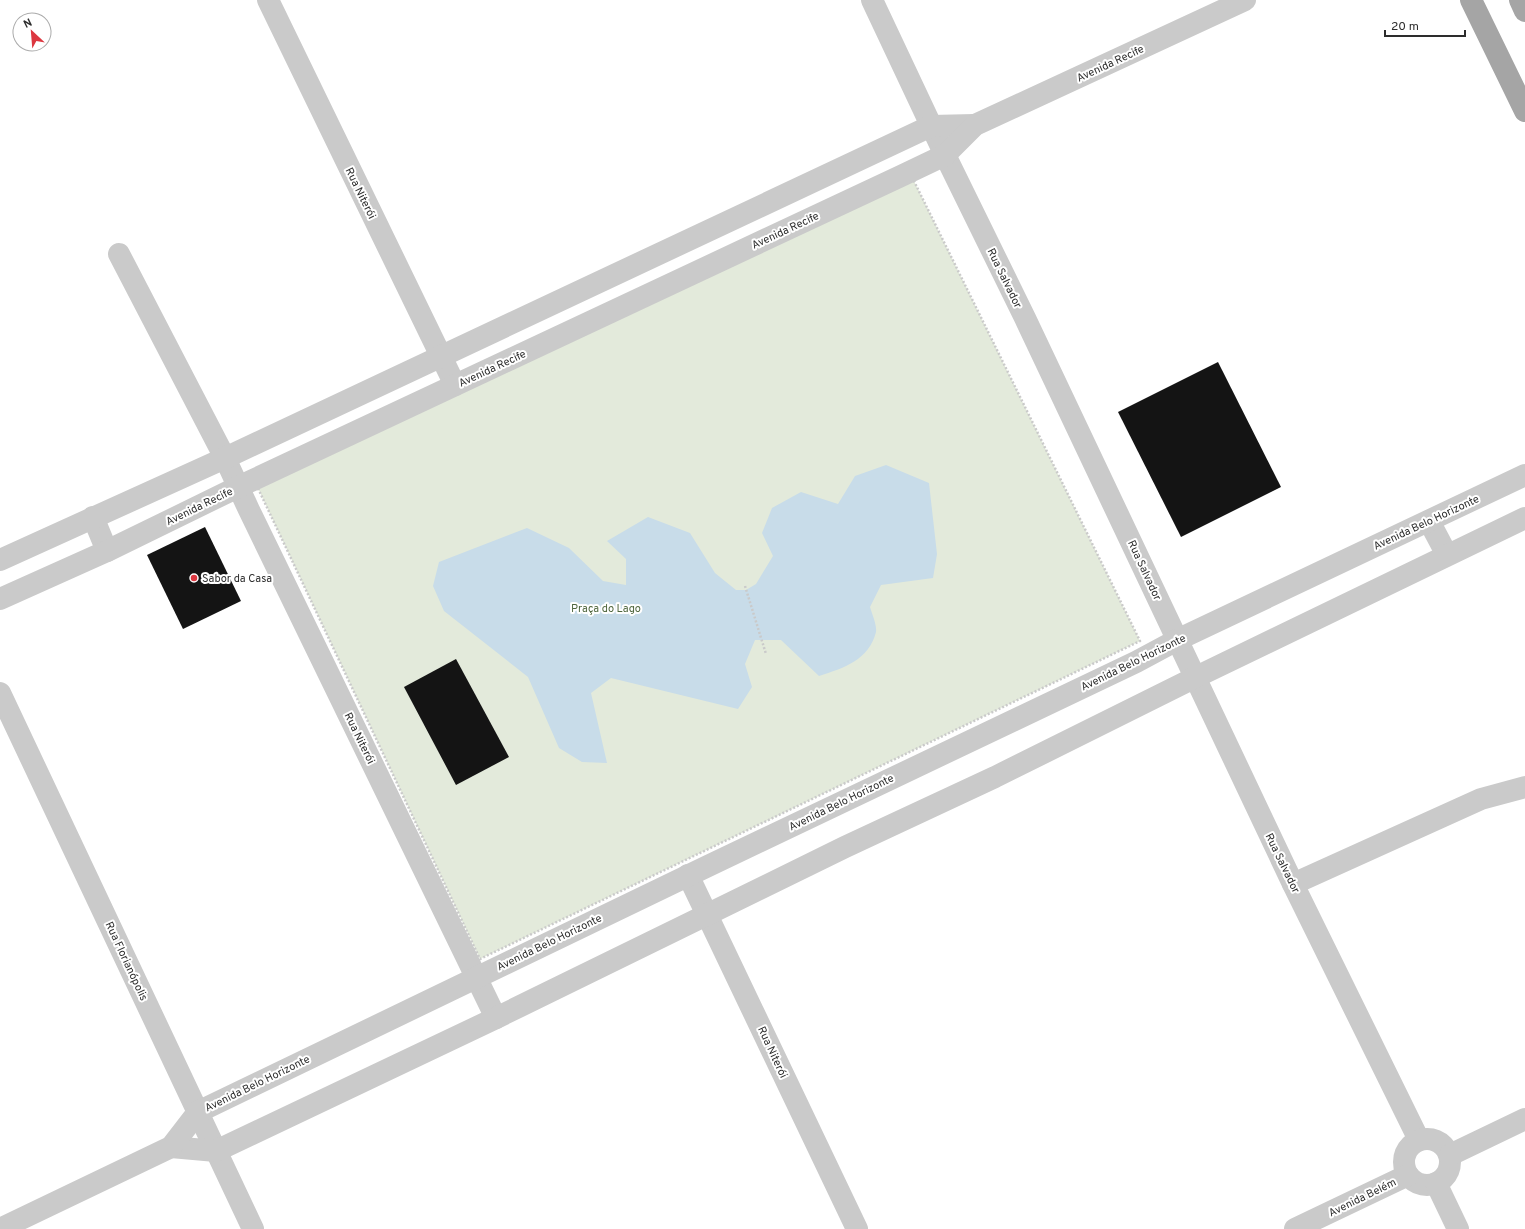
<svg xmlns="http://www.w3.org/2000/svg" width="1525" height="1229" font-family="Overpass,sans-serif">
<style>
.green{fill:#e3eadb}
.water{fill:#c8dce9}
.building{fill:#141414}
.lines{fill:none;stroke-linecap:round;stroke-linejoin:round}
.path{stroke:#cacaca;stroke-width:2.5;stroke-dasharray:2 2;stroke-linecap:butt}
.minor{stroke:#cacaca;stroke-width:22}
.major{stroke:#a5a5a5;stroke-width:22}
.poi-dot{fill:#dc3740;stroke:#fff;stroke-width:1.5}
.labels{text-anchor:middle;stroke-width:4;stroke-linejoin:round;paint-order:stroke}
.street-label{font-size:11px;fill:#2d2d2d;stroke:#fff}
.poi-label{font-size:11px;fill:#2d2d2d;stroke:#fff;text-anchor:start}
.park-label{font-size:11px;fill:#4f663d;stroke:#fff}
</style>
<rect width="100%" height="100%" fill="#fff"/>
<path class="green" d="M912 177 1140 641 480 959 255 482Z"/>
<path class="water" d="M886 465 929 483 937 554 933 578 881 585 870 607C872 614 877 625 876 632 869 660 844 668 819 676L781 640H755L745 664 752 687 738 709 611 678 591 693 607 763 582 762 559 748 528 677 444 611 433 586 439 562 527 528 569 548 603 581 626 585V559L607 541 648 517 690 533 715 573 736 590H746L756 584 773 556 762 533 772 508 801 492 838 504 855 476Z"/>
<g class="building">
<path d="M1218 362 1281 487 1181 537 1118 412Z"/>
<path d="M205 527 241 601 183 629 147 555Z"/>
<path d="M456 659 509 757 456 785 404 687Z"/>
</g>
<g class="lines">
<g class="path">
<path d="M912 177 1140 641 480 959 255 482Z"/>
<path d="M745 586 766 654"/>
</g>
<g class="minor">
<path d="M268 0 455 385"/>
<path d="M872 0 945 155 1025 318 1293 884 1419 1140"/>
<path d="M119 254 225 458 249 510 496 1018"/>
<path d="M93 517 107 551"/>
<path d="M1429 521 1447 555"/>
<path d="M0 560 225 458 931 126 975 125"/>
<path d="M0 599 107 551 238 487 901 176 945 155 975 125 1245 0"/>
<path d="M0 693 253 1229"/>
<path d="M688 875 857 1229"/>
<path d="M1293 884 1481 799 1525 787"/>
<circle cx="1427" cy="1162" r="23"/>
<path d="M171 1147 216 1151 496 1018 845 847 995 777 1194 678 1525 518"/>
<path d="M1450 1155 1525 1119"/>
<path d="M1436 1183 1458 1229"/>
<path d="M0 1229 171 1147 198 1112 708 866 1136 662 1177 640 1525 475"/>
<path d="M1295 1229 1408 1175"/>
</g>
<g class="major">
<path d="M1471 0 1525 111"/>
<path d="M1520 0 1525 11"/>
</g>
</g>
<circle class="poi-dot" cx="194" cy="578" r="4"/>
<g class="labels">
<g class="street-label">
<text transform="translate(1110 63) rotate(-25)" y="4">Avenida Recife</text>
<text transform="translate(361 193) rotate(64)" y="4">Rua Niterói</text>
<text transform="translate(785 230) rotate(-25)" y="4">Avenida Recife</text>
<text transform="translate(1005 278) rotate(64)" y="4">Rua Salvador</text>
<text transform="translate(492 368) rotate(-25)" y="4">Avenida Recife</text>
<text transform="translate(199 506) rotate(-26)" y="4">Avenida Recife</text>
<text transform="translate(1426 522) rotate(-25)" y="4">Avenida Belo Horizonte</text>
<text transform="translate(1145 570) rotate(65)" y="4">Rua Salvador</text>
<text transform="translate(1133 662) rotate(-26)" y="4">Avenida Belo Horizonte</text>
<text transform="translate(360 738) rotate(64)" y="4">Rua Niterói</text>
<text transform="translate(841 802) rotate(-26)" y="4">Avenida Belo Horizonte</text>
<text transform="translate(1283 863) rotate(64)" y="4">Rua Salvador</text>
<text transform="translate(549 942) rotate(-26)" y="4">Avenida Belo Horizonte</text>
<text transform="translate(127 961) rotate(65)" y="4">Rua Florianópolis</text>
<text transform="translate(773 1052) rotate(65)" y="4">Rua Niterói</text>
<text transform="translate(257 1083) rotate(-26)" y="4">Avenida Belo Horizonte</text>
<text transform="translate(1362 1197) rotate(-26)" y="4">Avenida Belém</text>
</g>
<g class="poi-label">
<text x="202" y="582">Sabor da Casa</text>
</g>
<g class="park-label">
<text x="606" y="612">Praça do Lago</text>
</g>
</g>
<g transform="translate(32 32) rotate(334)"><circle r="19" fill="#ffffff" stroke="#ababab"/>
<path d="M0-3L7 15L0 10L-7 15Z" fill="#dc3740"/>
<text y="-6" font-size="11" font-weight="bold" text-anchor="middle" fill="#2d2d2d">N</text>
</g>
<path d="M1385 30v6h80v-6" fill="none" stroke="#2d2d2d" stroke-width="2"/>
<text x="1391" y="30" font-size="12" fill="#2d2d2d" stroke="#ffffff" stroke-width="3" paint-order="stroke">20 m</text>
</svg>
